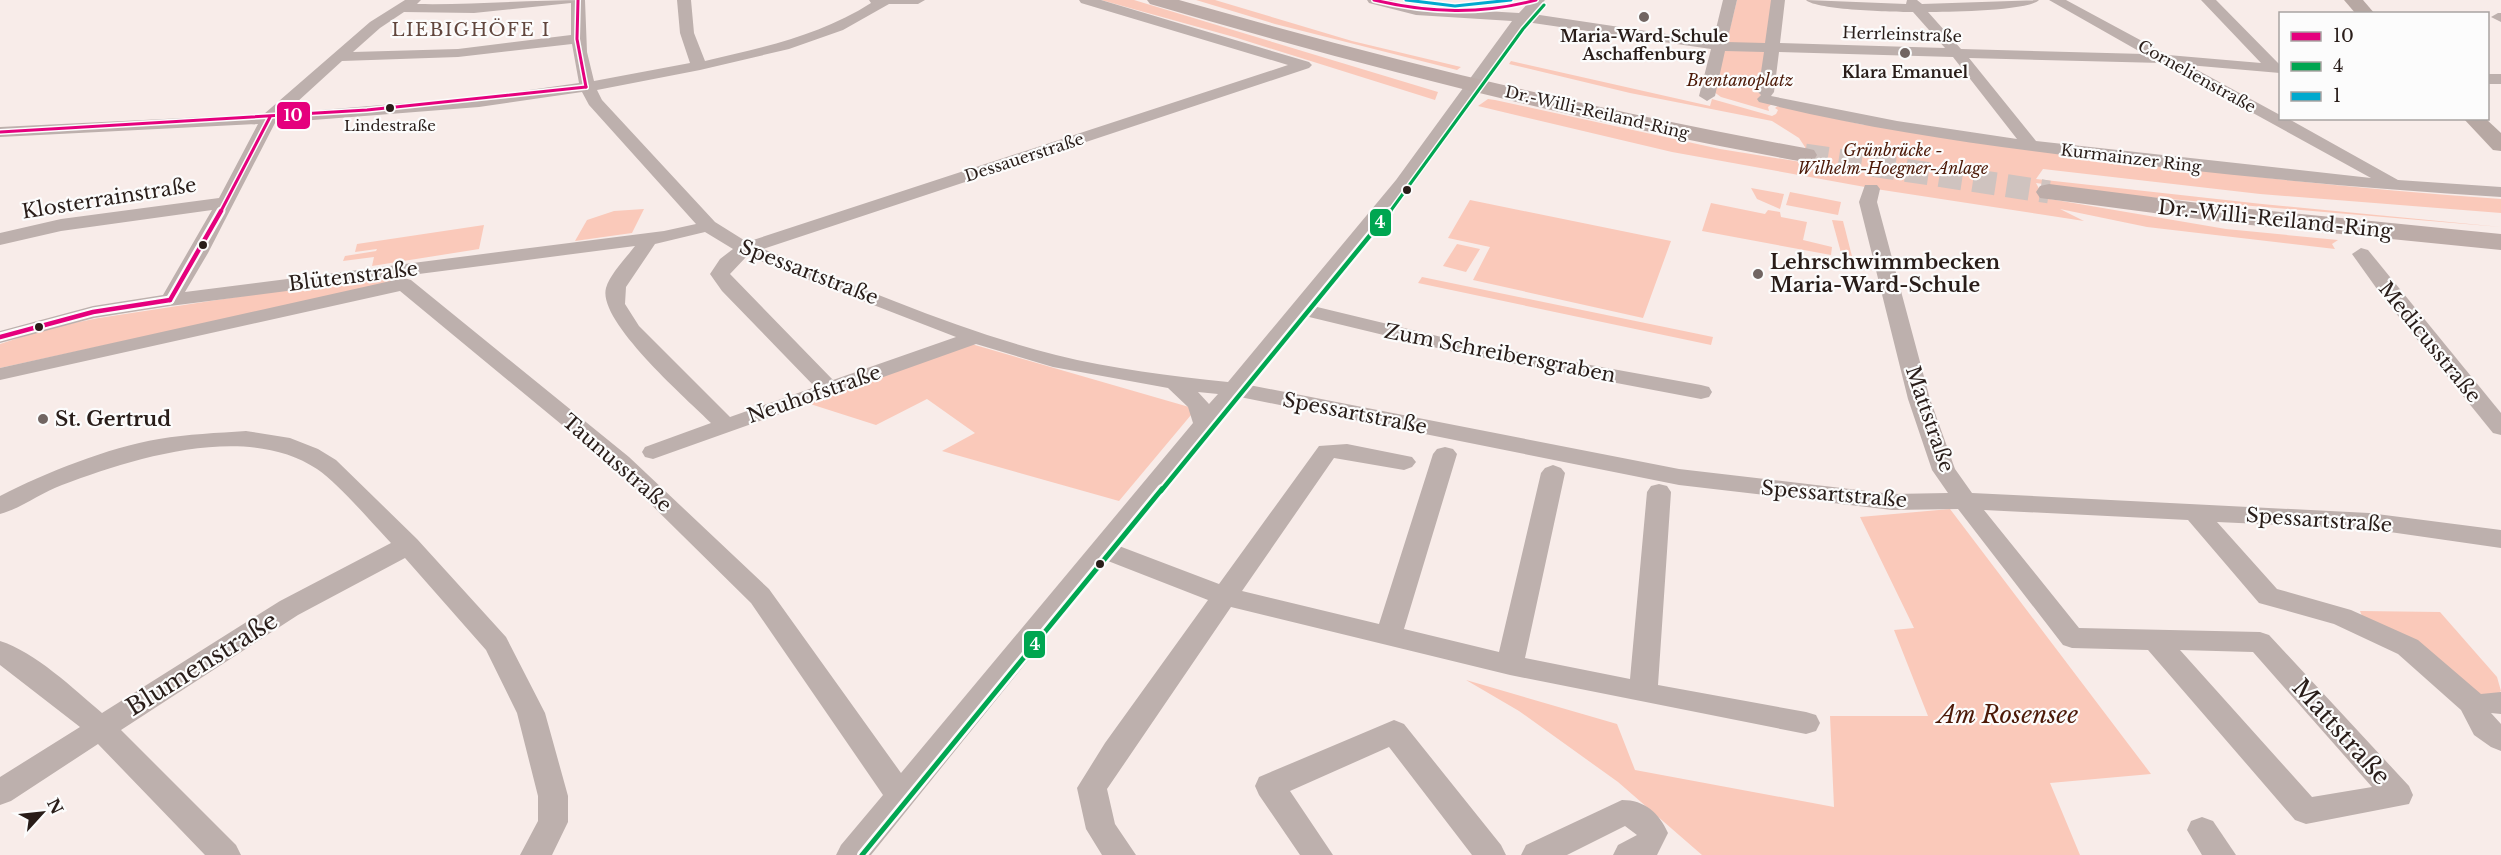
<svg xmlns="http://www.w3.org/2000/svg" width="2501" height="855" font-family="'Libre Baskerville',serif">
<style>
.green{fill:#fac9ba}
.lines{fill:none;stroke-linecap:round;stroke-linejoin:round}
.highway-tunnel{stroke:#cfc3bf;stroke-width:23;stroke-dasharray:23 11;stroke-linecap:butt}
.minor{fill:#bdb0ad;fill-rule:evenodd}
.major{fill:#b7a8a3;fill-rule:evenodd}
.highway{fill:#bcaca8;fill-rule:evenodd}
.bus-1-far1-casing{stroke:#fcfcfc;stroke-width:6}
.bus-1-casing{stroke:#fcfcfc;stroke-width:9}
.bus-2-far2-casing{stroke:#fcfcfc;stroke-width:6}
.bus-2-far1-casing{stroke:#fcfcfc;stroke-width:9}
.bus-2-casing{stroke:#fcfcfc;stroke-width:10}
.bus-3-casing{stroke:#fcfcfc;stroke-width:6}
.bus-1-far1{stroke:#e5007d;stroke-width:3}
.bus-1{stroke:#e5007d;stroke-width:4.5}
.bus-2-far2{stroke:#00a651;stroke-width:3}
.bus-2-far1{stroke:#00a651;stroke-width:4.5}
.bus-2{stroke:#00a651;stroke-width:5}
.bus-3{stroke:#00a9ce;stroke-width:3}
.poi-dot{fill:#716562;stroke:#fcfcfc;stroke-width:2}
.bus-dot{fill:#291d19;stroke:#fcfcfc;stroke-width:2}
.labels{text-anchor:middle;stroke-width:4.5;stroke-linejoin:round;paint-order:stroke}
.far-bus-label{font-size:15px;fill:#291d19;stroke:#fcfcfc}
.far-street-label{font-size:16px;fill:#291d19;stroke:#fcfcfc}
.far-poi-label{font-size:16px;font-weight:bold;fill:#291d19;stroke:#fcfcfc}
.far-park-label{font-size:16px;font-style:italic;fill:#4c1907;stroke:#fcfcfc}
.far-neighbourhood-label{font-size:18px;letter-spacing:1.5px;fill:#61463d;stroke:#fcfcfc}
.street-label{font-size:20px;fill:#291d19;stroke:#fcfcfc}
.poi-label{font-size:20px;font-weight:bold;fill:#291d19;stroke:#fcfcfc;text-anchor:start}
.near-street-label{font-size:24px;fill:#291d19;stroke:#fcfcfc}
.near-park-label{font-size:24px;font-style:italic;fill:#4c1907;stroke:#fcfcfc}
.line-badge{stroke:#fcfcfc;stroke-width:2}
.badge-label{font-size:16px;text-anchor:middle;font-weight:bold;fill:#fff}
</style>
<rect width="100%" height="100%" fill="#f8ece9"/>
<g class="green">
<path d="M1101 0H1134L1438 92 1435 100 1234 37Z"/>
<path d="M1196 0H1215L1352 41 1461 67 1457 70 1275 24Z"/>
<path d="M1737 0H1772L1760 100 1773 103 1768 107 1769 111 1721 97 1714 92Z"/>
<path d="M1511 61 1710 106 1712 99 1772 116 1776 114 1778 110 1775 108 1779 105 1864 125 1875 124C2082 157 2291 185 2501 199V213L2260 194 2043 169 2036 179 2262 204 2501 227 2134 196 2036 183 2044 198 2226 229 2338 240 2332 244 2335 249 2147 227 2060 209 2084 221 1876 189 1672 152 1478 106 1488 99 1495 100 1720 149 1801 162 1805 157V147L1799 138 1772 121 1630 93 1509 64Z"/>
<path d="M1751 188 1784 194 1780 209 1757 199Z"/>
<path d="M1790 192 1841 202 1838 215 1786 205Z"/>
<path d="M1470 200 1671 241 1643 318 1473 280 1490 247 1448 238Z"/>
<path d="M1711 203 1765 214 1768 210 1780 212 1781 217 1807 222 1803 240 1832 247 1831 255 1702 231Z"/>
<path d="M644 209 632 233 575 241 587 220 614 211Z"/>
<path d="M1832 220 1843 221 1855 268 1845 267Z"/>
<path d="M484 225 479 249 372 266 374 257 343 261 345 256 376 251 377 249 355 252 357 244Z"/>
<path d="M1457 244 1480 249 1466 272 1443 266Z"/>
<path d="M388 274 392 283 0 368V344L49 328 99 318Z"/>
<path d="M1422 277 1713 337 1711 345 1418 283Z"/>
<path d="M968 343 1196 409 1119 501 942 451 975 433 927 399 876 425 804 402Z"/>
<path d="M1950 509 2151 774 2050 783 2080 855H1702L1618 782 1519 711 1466 680 1617 724 1635 770 1834 807 1830 716H1928L1894 630 1914 628 1860 517Z"/>
<path d="M2360 611 2440 612 2497 677 2501 691 2497 695 2474 694 2362 616Z"/>
</g>
<g class="lines">
<path class="highway-tunnel" d="M1805 155 2049 192"/>
<g class="minor">
<path d="M405 0H421L417 4C473 5 529 0 585 0L587 52 594 81 690 63 680 33 677 0H691L694 33 705 61C762 48 821 35 871 3L869 0H925L918 4H889L843 30 789 49 700 70 597 90 602 100 715 222 747 242 1288 65 1081 3 1079 0H1101L1309 62 1312 65 1309 68 763 249C859 286 956 330 1056 355 1112 369 1171 376 1228 382L1396 180 1512 21 1416 15 1369 3 1367 0H1390L1416 7 1519 13 1531 0H1545L1533 14 1713 41 1723 0H1737L1727 42 1765 43 1771 0H1785L1780 43 1945 48 1913 12C1894 12 1816 10 1806 0L1906 4 1907 0H1917L1922 4 2039 0C2029 11 1947 12 1928 12L1961 49 2144 54 2049 0H2066L2168 55 2261 63 2201 0H2216L2280 65V73L2188 65 2280 115V118H2287L2398 180 2501 187V197C2355 188 2209 174 2063 155 1961 142 1859 127 1759 102L1757 99 1761 95 1758 92 1764 52 1725 51 1715 96 1707 101 1699 96 1711 49 1526 22 1408 188 1313 306 1458 341 1701 385 1709 387 1712 392 1709 397 1701 399 1458 353 1305 316 1249 385 1679 469 1892 494 1948 493 1932 470 1908 399 1859 202 1865 185H1877L1880 189 1877 202 1930 399 1955 469 1972 493 2369 513 2501 530V548L2369 529 2217 522 2277 589 2351 610 2418 640 2481 694 2501 692V714L2491 713 2501 724V751L2491 747 2474 735 2461 710 2398 654 2334 624 2259 603 2188 520 1984 510 2079 628 2260 632 2269 635 2409 786 2413 795 2409 804 2306 824 2295 820 2148 650 2072 648 2063 645 1958 509 1892 510 1679 485 1240 397 1119 546 1219 584 1319 446 1347 444 1412 457 1416 462 1412 467 1404 470 1334 458 1242 591 1379 624 1433 454 1437 449 1445 447 1453 449 1457 454 1404 629 1499 652 1541 473 1545 468 1553 465 1561 468 1565 473 1525 658 1630 679 1647 492 1651 486 1659 484 1667 486 1671 492 1658 685 1806 712 1816 715 1820 723 1816 731 1806 734 1510 675 1231 607 1107 789 1115 824 1136 855H1102L1086 829 1077 788 1105 743 1208 600 1108 561 871 855H836L841 845 883 795 751 603 613 467 400 291 0 380V368L404 278 411 280 629 457 769 589 901 773 1193 423 1188 407 1168 388 1053 367 976 344 653 459 645 457 642 452 645 447 711 423C687 399 597 321 606 288 610 274 626 258 635 246L170 306 94 318 0 343V331L93 306 163 295 212 210 61 231 0 245V233L61 219 219 198 258 124 0 137V127L264 114 370 22ZM571 3V35L458 49 353 52 380 28 404 12 474 13ZM572 44 579 83 479 97 285 113 342 61 458 57ZM1779 52 1953 57 2017 139 1897 121 1771 96 1774 92ZM1969 58 2162 63 2371 178 2036 141ZM582 92 589 105 696 224 664 231 185 292 208 253 275 123 479 107ZM705 232 733 249 720 259 710 274 722 291 815 387 730 417 639 326 625 304 626 287 655 244ZM747 256 956 337 833 380 730 274ZM1198 392 1218 394 1209 404ZM2180 650 2253 652 2372 787 2312 797Z"/>
<path d="M2498 13H2501V22L2491 17Z"/>
<rect x="2488" y="74" width="13" height="10"/>
<path d="M2361 248 2368 250 2501 413V435L2493 433 2382 296 2352 254Z"/>
<path d="M246 431 290 438 318 449 336 460 417 539 506 637 545 713 568 796V822L552 855H520L538 821V796L517 713 486 650 405 558 298 615 121 730 236 845 241 855H205L98 744 11 801 0 805V777L80 727 0 665V641C35 652 74 689 102 713L280 601 391 543C371 522 339 484 317 469 247 422 134 458 62 485 40 493 22 508 0 514V496C47 472 107 448 159 439 188 434 217 433 246 431Z"/>
<path d="M1394 720 1404 724 1501 845 1506 855H1472L1389 747 1290 791 1333 855H1300L1259 795 1255 786 1259 777Z"/>
<path d="M1622 800C1645 800 1659 813 1668 833L1657 855H1613L1618 845 1637 835 1625 826 1567 855H1521L1526 845Z"/>
<path d="M2202 817 2213 821 2236 855H2202L2187 830 2191 821Z"/>
</g>
<g class="major">
<path d="M2344 0H2363L2375 14H2356Z"/>
<path d="M2463 118H2485L2501 133V151L2493 150Z"/>
</g>
<g class="highway">
<path d="M1147 0H1179C1386 59 1593 110 1805 148L1814 150 1817 155 1814 160 1805 162C1583 123 1366 67 1150 4Z"/>
<path d="M2049 184 2230 207 2501 234V250L2230 223 2040 198 2036 192 2040 186Z"/>
</g>
<g class="bus-1-far1-casing">
<g id="bus-1-far1">
<path d="M578 0 577 39 586 87"/>
<path d="M1374 0C1429 13 1481 15 1536 0"/>
<path d="M0 132 367 110 586 87"/>
<path d="M220 213 270 117"/>
</g>
</g>
<g class="bus-1-casing">
<g id="bus-1">
<path d="M170 300 221 211"/>
<path d="M0 337 93 312 170 300"/>
</g>
</g>
<g class="bus-2-far2-casing">
<path id="bus-2-far2" d="M1389 213 1523 29 1544 5"/>
</g>
<g class="bus-2-far1-casing">
<path id="bus-2-far1" d="M1161 491 1390 211"/>
</g>
<g class="bus-2-casing">
<path id="bus-2" d="M862 855 1162 489"/>
</g>
<g class="bus-3-casing">
<path id="bus-3" d="M1406 0 1455 6 1511 0"/>
</g>
<use href="#bus-1-far1" class="bus-1-far1"/>
<use href="#bus-1" class="bus-1"/>
<use href="#bus-2-far2" class="bus-2-far2"/>
<use href="#bus-2-far1" class="bus-2-far1"/>
<use href="#bus-2" class="bus-2"/>
<use href="#bus-3" class="bus-3"/>
</g>
<g class="poi-dot">
<circle cx="1644" cy="17" r="6"/>
<circle cx="1905" cy="53" r="6"/>
<circle cx="1758" cy="274" r="6"/>
<circle cx="43" cy="419" r="6"/>
</g>
<g class="bus-dot">
<circle cx="390" cy="108" r="5"/>
<circle cx="1407" cy="190" r="5"/>
<circle cx="203" cy="245" r="5"/>
<circle cx="39" cy="327" r="5"/>
<circle cx="1100" cy="564" r="5"/>
</g>
<g class="labels">
<g class="far-bus-label">
<text x="390" y="131">Lindestraße</text>
</g>
<g class="far-street-label">
<text transform="translate(1902 34) rotate(2)" y="6">Herrleinstraße</text>
<text transform="translate(2197 76) rotate(29)" y="6">Cornelienstraße</text>
<text transform="translate(1597 112) rotate(13)" y="6">Dr.-Willi-Reiland-Ring</text>
<text transform="translate(1024 157) rotate(-18)" y="6">Dessauerstraße</text>
<text transform="translate(2131 158) rotate(7)" y="6">Kurmainzer Ring</text>
</g>
<g class="far-poi-label">
<text x="1644" y="42">Maria-Ward-Schule<tspan x="1644" dy="18">Aschaffenburg</tspan></text>
<text x="1905" y="78">Klara Emanuel</text>
</g>
<g class="far-park-label">
<text x="1740" y="86">Brentanoplatz</text>
<text x="1893" y="156">Grünbrücke -<tspan x="1893" dy="18">Wilhelm-Hoegner-Anlage</tspan></text>
</g>
<g class="far-neighbourhood-label">
<text x="471" y="36">LIEBIGHÖFE I</text>
</g>
<g class="street-label">
<text transform="translate(109 198) rotate(-9)" y="7">Klosterrainstraße</text>
<text transform="translate(2275 219) rotate(6)" y="7">Dr.-Willi-Reiland-Ring</text>
<text transform="translate(809 272) rotate(21)" y="7">Spessartstraße</text>
<text transform="translate(353 276) rotate(-7)" y="7">Blütenstraße</text>
<text transform="translate(2430 342) rotate(51)" y="7">Medicusstraße</text>
<text transform="translate(1500 353) rotate(11)" y="7">Zum Schreibersgraben</text>
<text transform="translate(814 394) rotate(-19)" y="7">Neuhofstraße</text>
<text transform="translate(1355 413) rotate(11)" y="7">Spessartstraße</text>
<text transform="translate(1930 419) rotate(71)" y="7">Mattstraße</text>
<text transform="translate(617 463) rotate(41)" y="7">Taunusstraße</text>
<text transform="translate(1834 494) rotate(5)" y="7">Spessartstraße</text>
<text transform="translate(2319 520) rotate(4)" y="7">Spessartstraße</text>
</g>
<g class="poi-label">
<text x="1770" y="269">Lehrschwimmbecken<tspan x="1770" dy="23">Maria-Ward-Schule</tspan></text>
<text x="55" y="426">St. Gertrud</text>
</g>
<g class="near-street-label">
<text transform="translate(202 664) rotate(-32)" y="8">Blumenstraße</text>
<text transform="translate(2341 732) rotate(48)" y="8">Mattstraße</text>
</g>
<g class="near-park-label">
<text x="2008" y="723">Am Rosensee</text>
</g>
</g>
<g class="line-badge">
<rect x="276" y="101" width="35" height="29" rx="6" fill="#e5007d"/>
<rect x="1369" y="208" width="23" height="29" rx="6" fill="#00a651"/>
<rect x="1023" y="630" width="23" height="29" rx="6" fill="#00a651"/>
</g>
<g class="badge-label">
<text x="293" y="121">10</text>
<text x="1380" y="228">4</text>
<text x="1035" y="650">4</text>
</g>
<rect x="2279" y="12" width="210" height="108" fill="#fcfcfc" stroke="#a8a3a1" stroke-width="1.5"/>
<rect x="2291" y="32" width="30" height="9" fill="#e5007d" stroke="#a8a3a1" stroke-width="1.5"/>
<text x="2333" y="42" font-size="18" fill="#291d19">10</text>
<rect x="2291" y="62" width="30" height="9" fill="#00a651" stroke="#a8a3a1" stroke-width="1.5"/>
<text x="2333" y="72" font-size="18" fill="#291d19">4</text>
<rect x="2291" y="92" width="30" height="9" fill="#00a9ce" stroke="#a8a3a1" stroke-width="1.5"/>
<text x="2333" y="102" font-size="18" fill="#291d19">1</text>
<g transform="translate(42 813) rotate(63)" stroke="#fcfcfc" stroke-width="4.5" paint-order="stroke">
<path d="M0-4.5L10 22L0 15L-10 22Z" fill="#291d19"/>
<text y="-9" font-size="16" font-weight="bold" text-anchor="middle" fill="#291d19">N</text>
</g>
</svg>
